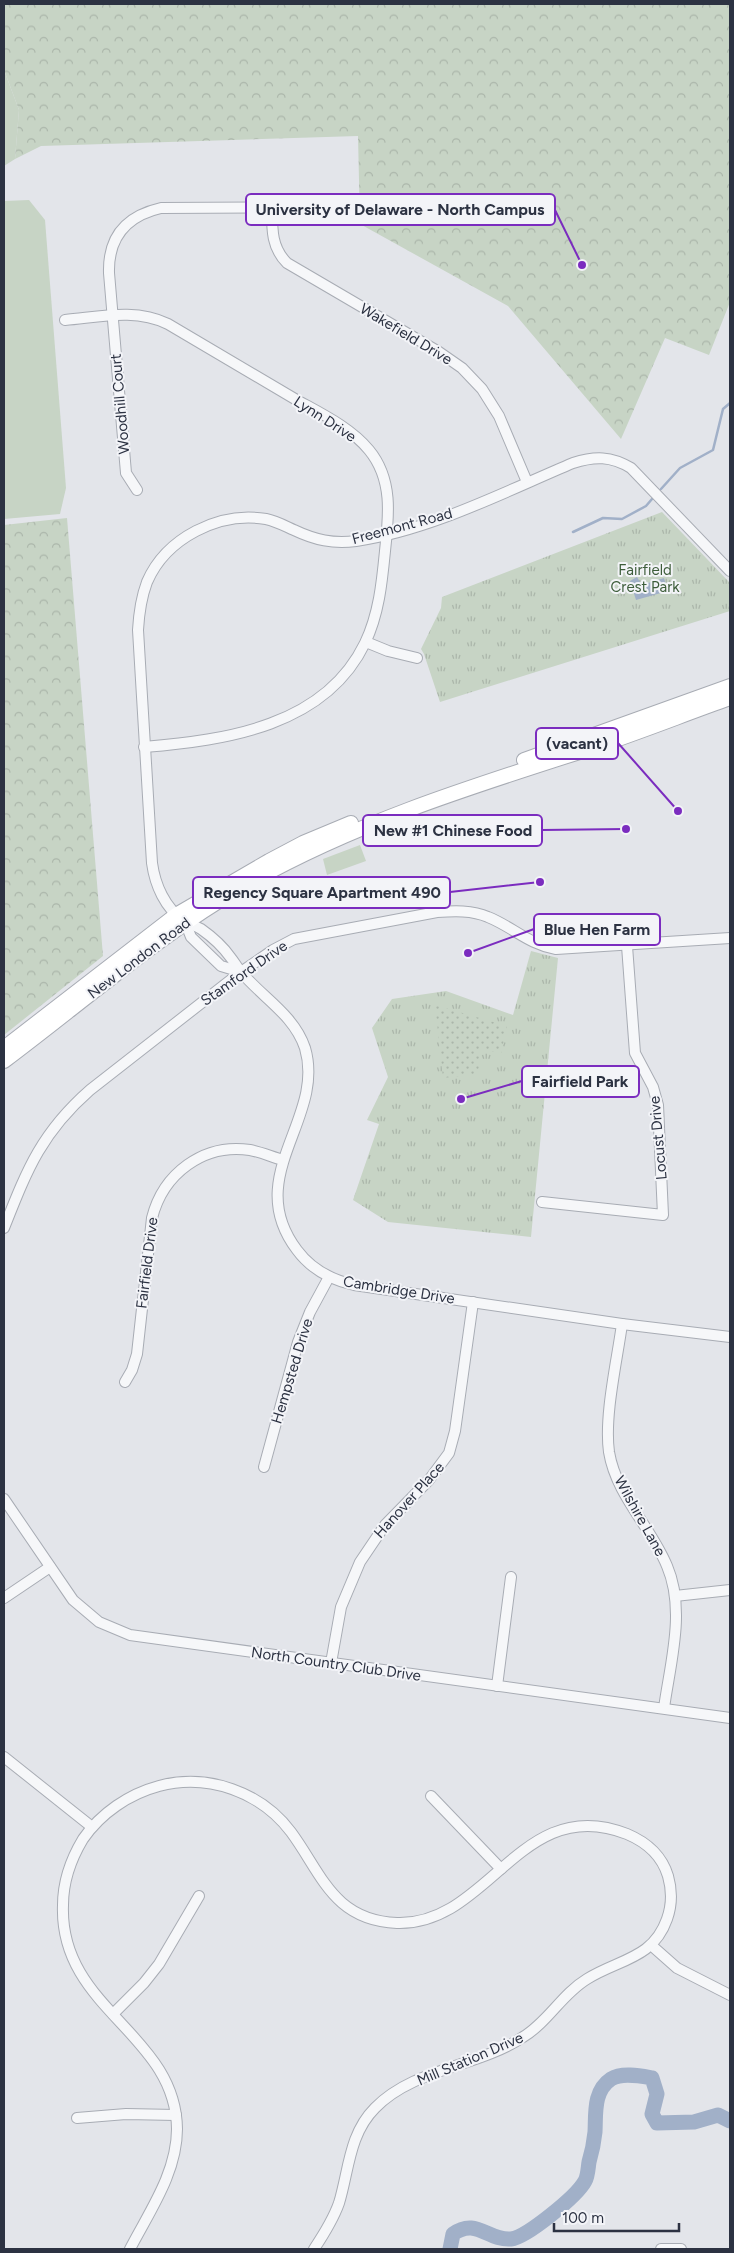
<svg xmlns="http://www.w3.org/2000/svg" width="734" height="2253" font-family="Figtree,sans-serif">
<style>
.grass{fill:#c7d4c5}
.forest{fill:url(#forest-crowns)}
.park{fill:url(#park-tufts)}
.garden{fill:url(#garden-dots)}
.water{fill:url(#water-ripples)}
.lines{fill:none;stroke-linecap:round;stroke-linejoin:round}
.stream{stroke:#a1b0c8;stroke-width:2.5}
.river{stroke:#a1b0c8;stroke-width:15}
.minor-casing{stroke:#a8acb4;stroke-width:12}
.secondary-casing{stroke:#a8acb4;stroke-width:16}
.minor{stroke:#f6f7f9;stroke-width:10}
.secondary{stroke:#fff;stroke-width:14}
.labels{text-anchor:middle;stroke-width:4;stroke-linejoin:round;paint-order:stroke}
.street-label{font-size:15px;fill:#2c3242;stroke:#f3f4f8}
.park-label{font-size:15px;fill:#3d5d3a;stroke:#f3f4f8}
.leader{fill:none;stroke:#7b2cbf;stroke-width:2}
.callout-dot{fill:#7b2cbf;stroke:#f3f4f8;stroke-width:2}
.callout{fill:#f3f4f8;stroke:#7b2cbf;stroke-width:2}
.callout-label{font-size:16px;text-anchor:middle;font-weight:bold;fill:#2c3242}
</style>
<defs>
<pattern id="forest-crowns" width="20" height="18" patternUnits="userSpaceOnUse" patternTransform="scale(1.25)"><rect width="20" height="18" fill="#c7d4c5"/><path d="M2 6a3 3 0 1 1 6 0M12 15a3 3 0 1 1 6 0" fill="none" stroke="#abb6aa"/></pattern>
<pattern id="park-tufts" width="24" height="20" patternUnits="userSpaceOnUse" patternTransform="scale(1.25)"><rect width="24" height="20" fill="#c7d4c5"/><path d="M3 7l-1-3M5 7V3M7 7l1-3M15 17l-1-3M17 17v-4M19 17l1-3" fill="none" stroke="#abb6aa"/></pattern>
<pattern id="garden-dots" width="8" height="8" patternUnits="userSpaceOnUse" patternTransform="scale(1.25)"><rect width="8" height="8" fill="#c7d4c5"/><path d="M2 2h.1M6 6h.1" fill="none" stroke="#abb6aa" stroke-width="1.8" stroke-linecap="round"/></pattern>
<pattern id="water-ripples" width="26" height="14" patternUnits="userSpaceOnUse" patternTransform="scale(1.25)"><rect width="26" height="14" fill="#a1b0c8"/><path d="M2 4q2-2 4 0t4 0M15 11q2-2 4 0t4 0" fill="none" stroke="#8390a4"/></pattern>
</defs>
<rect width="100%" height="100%" fill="#e3e5ea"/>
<g class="grass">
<path d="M4 70 19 110 15 159 4 166Z"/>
<path d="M29 200 45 220 66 488 60 514 4 519V201Z"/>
<path d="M360 845 366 861 327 875 323 859Z"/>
</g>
<g class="forest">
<path d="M4 4H730V302L709 355 665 338 621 439 508 306 360 224 358 136 41 146 15 159 19 110 4 70Z"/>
<path d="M67 518 103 956 4 1035V525Z"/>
</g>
<g class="park">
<path d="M662 512 730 583V611L440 702 424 654 421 649 441 608 442 597Z"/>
<path d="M531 951 558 958 531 1237 388 1222 353 1200 379 1124 367 1120 388 1077 372 1028 392 999 446 991 513 1015Z"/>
</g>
<path class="garden" d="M435 1005 507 1026 501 1054 481 1048 478 1074 443 1078Z"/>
<path class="water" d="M637 577 642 585 664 578 668 591 636 600 630 581Z"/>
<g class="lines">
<g class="stream">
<path d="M661 489 680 468 713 450 723 409 730 403"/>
<path d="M573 532 603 518 622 519 646 506 652 499"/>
</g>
<path class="river" d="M450 2249 453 2234C476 2217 488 2241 511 2239 527 2237 577 2196 585 2181 588 2176 588 2168 589 2162 592 2152 594 2142 595 2132 596 2114 593 2091 611 2079 622 2072 641 2076 652 2078L657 2094 652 2114 657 2123 694 2122 718 2115 730 2121"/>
<g class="minor-casing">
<g id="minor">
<path d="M272 207C272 228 271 247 287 263L439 352 462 368 482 389 499 416 527 482"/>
<path d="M65 320C100 317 135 308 168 324 210 349 252 374 295 399 320 413 350 427 369 450 393 479 389 515 385 551 382 582 379 614 365 643 325 726 227 740 144 747"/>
<path d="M137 490 126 473 109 273C108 237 126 216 161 208L340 207"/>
<path d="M730 571 631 468C611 456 595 456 573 463 504 492 431 530 356 541 333 544 315 540 294 530 285 526 276 521 266 519 219 511 166 538 147 582 141 598 139 613 138 630L152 863C155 885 165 908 184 921 189 924 196 926 201 929 211 936 224 948 231 958 235 963 238 969 242 973 263 998 294 1015 305 1048 326 1119 241 1176 297 1250 311 1269 332 1280 354 1285L622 1324 730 1337"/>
<path d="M366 642 388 651 417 658"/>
<path d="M185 922 191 937 221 966 241 972"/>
<path d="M542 1202 663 1215 658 1105 653 1087 635 1053 627 946"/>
<path d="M4 1228C27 1170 41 1133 90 1090L241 972 273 950 294 939 437 912C454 911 472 910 488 917 513 927 528 944 556 949L730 938"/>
<path d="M622 1324C617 1361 604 1416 609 1452 616 1495 651 1527 667 1566 686 1610 670 1664 664 1708"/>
<path d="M125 1382 132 1370 137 1354 152 1218C163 1174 203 1143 250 1150 261 1152 272 1157 283 1160"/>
<path d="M264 1467 298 1342 310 1312 329 1277"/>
<path d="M4 1499 73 1600 99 1622 130 1635 730 1718"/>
<path d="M675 1596 730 1590"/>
<path d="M4 1598 50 1567"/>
<path d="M331 1663 341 1607 360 1562 385 1525 429 1480 449 1453 455 1431 473 1302"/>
<path d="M497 1686 511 1577"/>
<path d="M4 1757 92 1827"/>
<path d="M431 1796 501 1869"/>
<path d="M651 1945 677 1968 730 1995"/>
<path d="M113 2014 144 1983 159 1964 199 1896"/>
<path d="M77 2118 126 2114 176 2115"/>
<path d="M130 2249C149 2212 177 2173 177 2129 176 2033 59 2009 63 1905 63 1882 71 1859 83 1839 101 1813 129 1794 159 1786 208 1773 261 1792 291 1832 322 1874 333 1920 397 1923 489 1926 521 1792 627 1834 646 1842 662 1856 668 1876 672 1890 672 1905 667 1919 653 1959 619 1959 587 1979 562 1994 548 2022 523 2037 478 2067 414 2068 375 2108 349 2134 349 2170 339 2203 333 2220 324 2234 314 2249"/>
<path d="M661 2249H681"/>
</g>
</g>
<g class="secondary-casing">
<g id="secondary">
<path d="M524 760 730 686"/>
<path d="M4 1048 176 915 269 861 303 843 351 823"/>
<path d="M4 1061C84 1001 160 934 247 884 356 822 476 785 595 747 640 732 685 714 730 698"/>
</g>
</g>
<use href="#minor" class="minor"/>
<use href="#secondary" class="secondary"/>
</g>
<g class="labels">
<g class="street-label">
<text transform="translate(406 334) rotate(31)" y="5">Wakefield Drive</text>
<text transform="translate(120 404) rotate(-95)" y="5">Woodhill Court</text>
<text transform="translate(325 419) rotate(33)" y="5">Lynn Drive</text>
<text transform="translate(402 526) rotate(-15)" y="5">Freemont Road</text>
<text transform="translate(139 958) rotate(-37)" y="5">New London Road</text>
<text transform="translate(244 973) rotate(-35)" y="5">Stamford Drive</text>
<text transform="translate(658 1138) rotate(-95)" y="5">Locust Drive</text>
<text transform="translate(147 1263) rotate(-83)" y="5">Fairfield Drive</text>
<text transform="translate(399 1290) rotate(9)" y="5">Cambridge Drive</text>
<text transform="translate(292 1371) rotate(-73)" y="5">Hempsted Drive</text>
<text transform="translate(409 1500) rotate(-48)" y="5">Hanover Place</text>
<text transform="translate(640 1516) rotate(61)" y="5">Wilshire Lane</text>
<text transform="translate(336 1664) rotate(8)" y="5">North Country Club Drive</text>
<text transform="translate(470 2059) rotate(-23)" y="5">Mill Station Drive</text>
</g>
<g class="park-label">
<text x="645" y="575">Fairfield<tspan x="645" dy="17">Crest Park</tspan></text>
</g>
</g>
<path class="leader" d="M582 265L555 210M678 811L618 743M626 829L542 830M540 882L450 892M468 953L534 929M461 1099L522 1081"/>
<g class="callout-dot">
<circle cx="582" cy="265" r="5"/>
<circle cx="678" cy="811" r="5"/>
<circle cx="626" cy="829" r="5"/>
<circle cx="540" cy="882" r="5"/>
<circle cx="468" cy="953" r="5"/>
<circle cx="461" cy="1099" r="5"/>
</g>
<g class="callout">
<rect x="246" y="194" width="309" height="31" rx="5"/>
<rect x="536" y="728" width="82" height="31" rx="5"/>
<rect x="363" y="815" width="179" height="31" rx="5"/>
<rect x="193" y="877" width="257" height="31" rx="5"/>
<rect x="534" y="914" width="126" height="31" rx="5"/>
<rect x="522" y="1066" width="117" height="31" rx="5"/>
</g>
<g class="callout-label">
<text x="400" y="215">University of Delaware - North Campus</text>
<text x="577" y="749">(vacant)</text>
<text x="453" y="836">New #1 Chinese Food</text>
<text x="322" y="898">Regency Square Apartment 490</text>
<text x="597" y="935">Blue Hen Farm</text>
<text x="580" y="1087">Fairfield Park</text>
</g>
<rect width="734" height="2253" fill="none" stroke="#2c3242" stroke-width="10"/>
<path d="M554 2223v8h125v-8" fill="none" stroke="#2c3242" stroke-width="2.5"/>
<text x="562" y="2223" font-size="15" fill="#2c3242" stroke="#f3f4f8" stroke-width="4" paint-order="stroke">100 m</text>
</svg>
